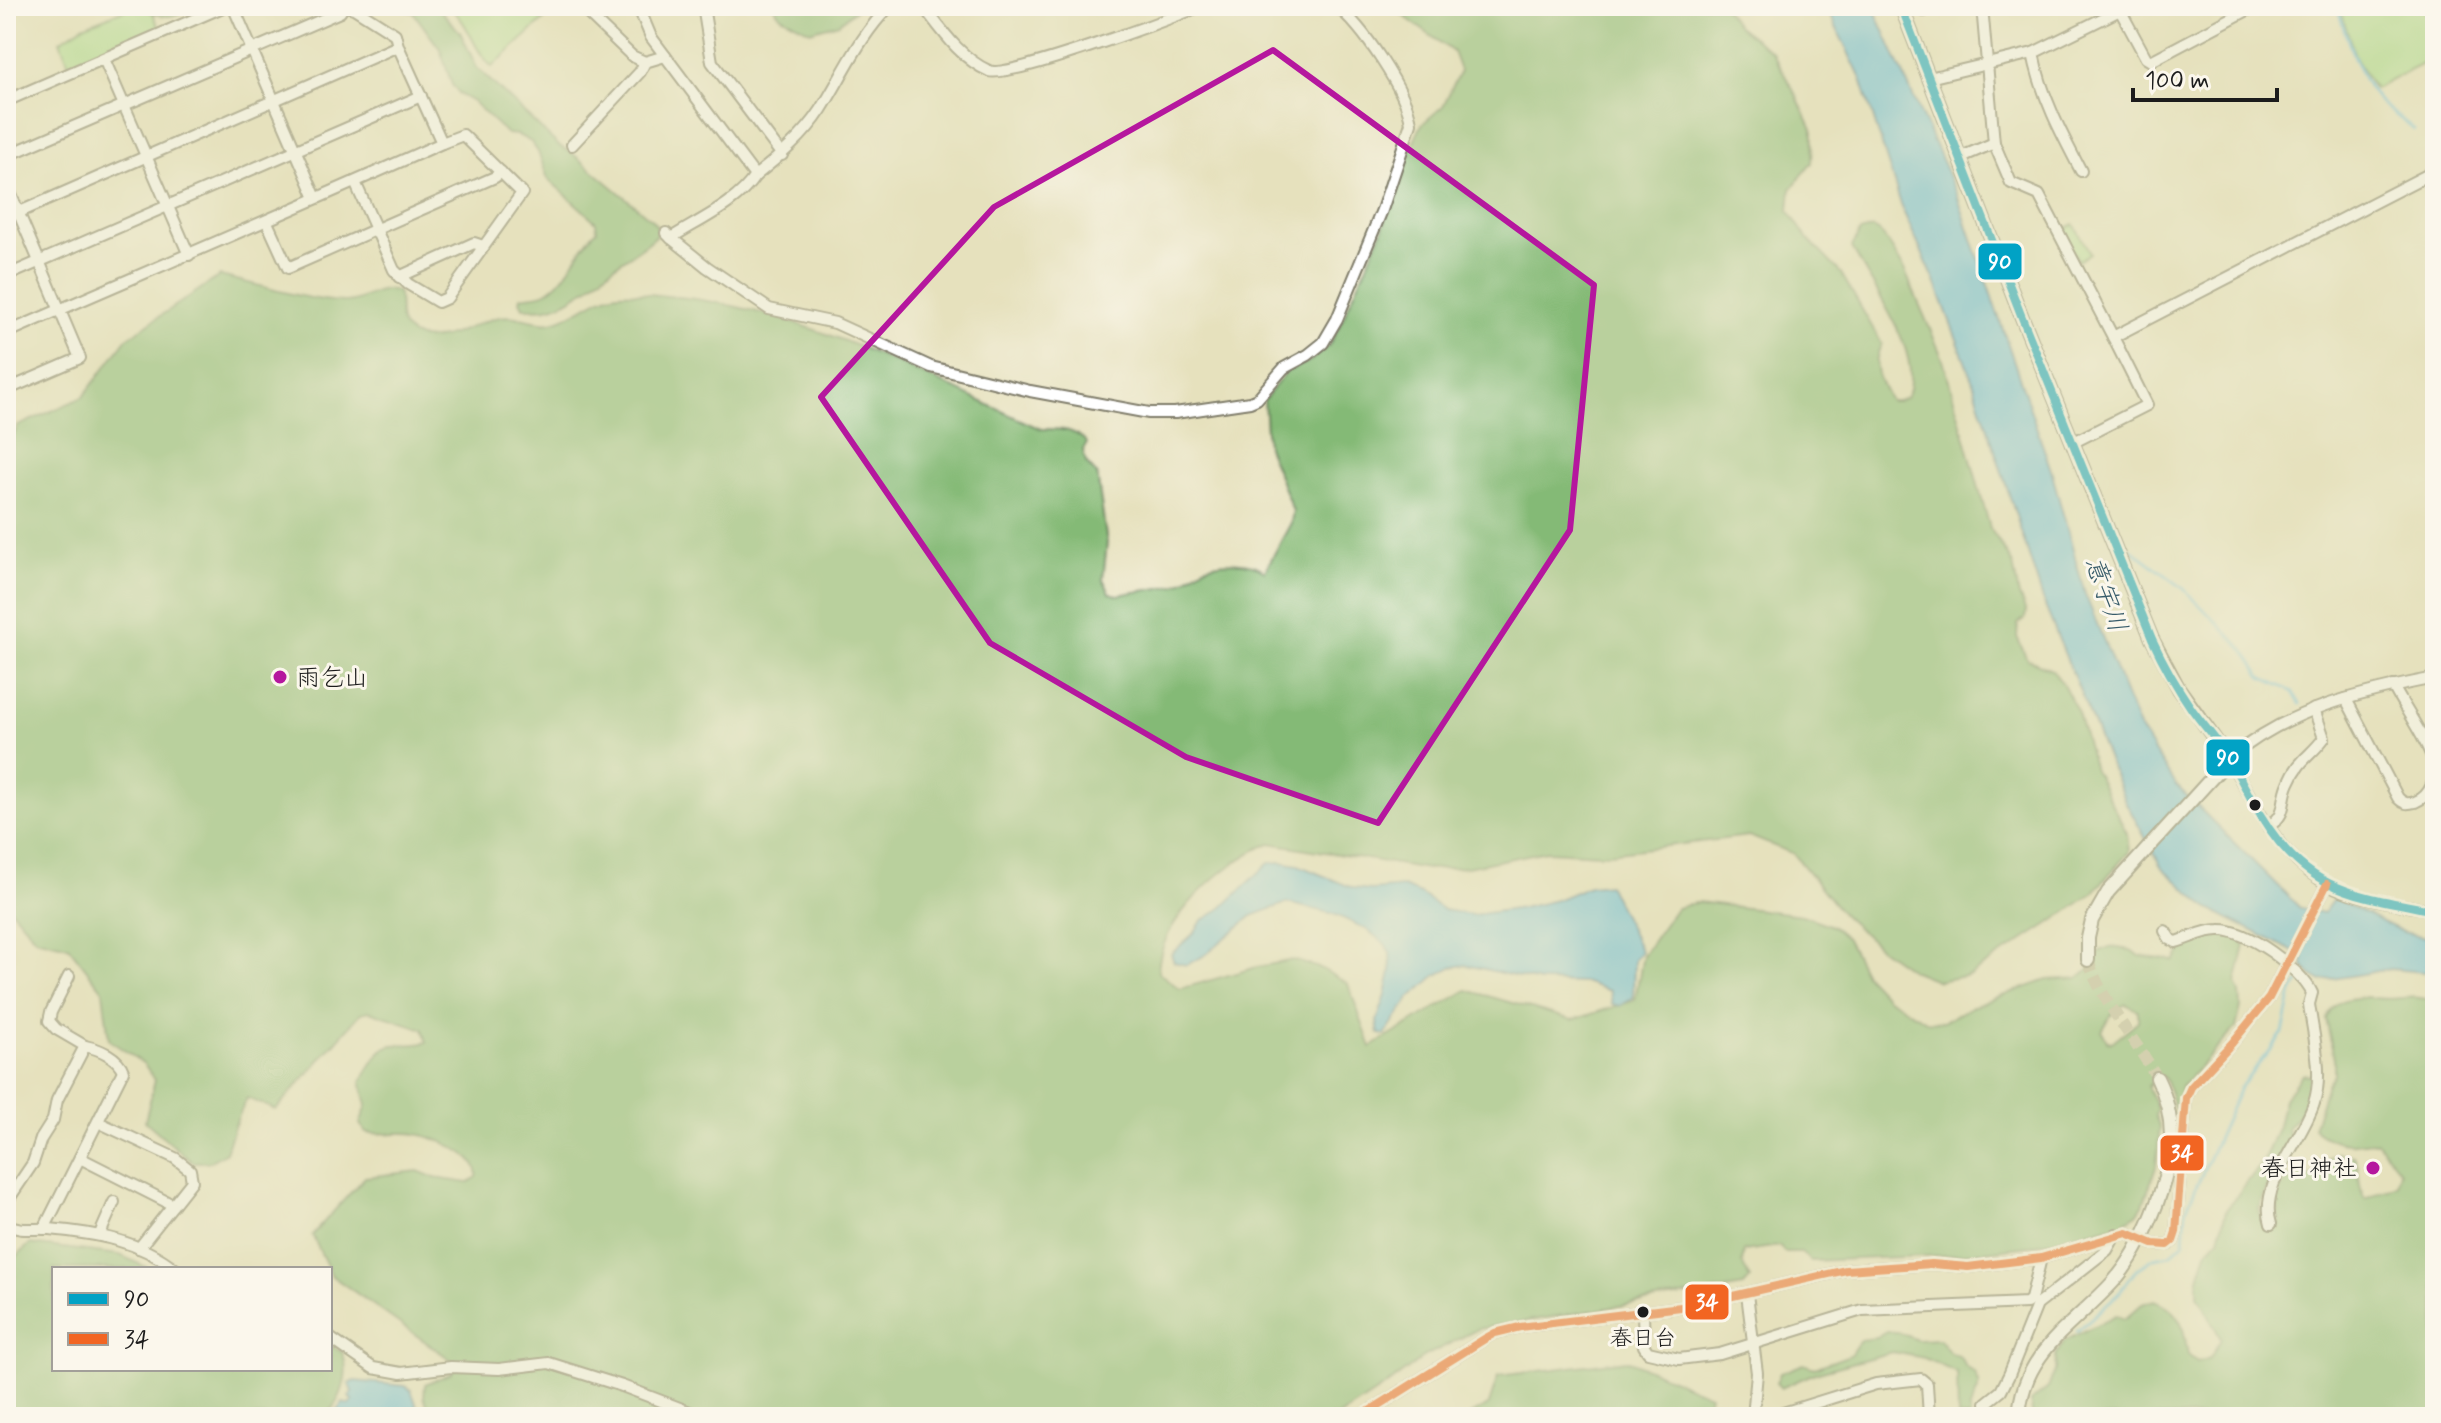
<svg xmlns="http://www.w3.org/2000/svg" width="2441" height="1423" font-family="Mynerve,'Klee One',sans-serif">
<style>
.green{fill:#a6da8a;stroke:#617b53;stroke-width:2}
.forest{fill:#84ba76;stroke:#506b49;stroke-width:2;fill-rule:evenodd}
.water{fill:#63bce0;stroke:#406c7e;stroke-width:2}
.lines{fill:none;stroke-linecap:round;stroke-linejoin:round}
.stream{stroke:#63bce0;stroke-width:3}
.tertiary-tunnel{stroke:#beba9d;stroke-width:12;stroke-dasharray:12 6;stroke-linecap:butt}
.minor-casing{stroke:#817e6c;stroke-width:14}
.tertiary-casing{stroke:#817e6c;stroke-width:16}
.minor{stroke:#fff;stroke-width:10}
.tertiary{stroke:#fff;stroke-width:12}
.bus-1-casing{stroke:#fbf7ec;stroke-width:14}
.bus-2-casing{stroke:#fbf7ec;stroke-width:14}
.bus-1{stroke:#01a2c5;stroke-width:8}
.bus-2{stroke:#f26522;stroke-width:8}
.marked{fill:none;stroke:#b5179e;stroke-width:6;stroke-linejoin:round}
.poi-dot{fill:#b5179e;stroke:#fbf7ec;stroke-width:3}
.bus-dot{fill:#1c1c1c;stroke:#fbf7ec;stroke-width:3}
.labels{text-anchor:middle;stroke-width:6;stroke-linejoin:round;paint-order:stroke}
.bus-label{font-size:22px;fill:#1c1c1c;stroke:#fbf7ec}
.poi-label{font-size:24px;fill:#1c1c1c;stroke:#fbf7ec;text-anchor:start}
.water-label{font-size:26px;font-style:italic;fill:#385c6a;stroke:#fbf7ec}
.line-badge{stroke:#fbf7ec;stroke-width:3}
.badge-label{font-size:22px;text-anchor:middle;font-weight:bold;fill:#fff}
</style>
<rect width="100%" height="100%" fill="#fbf7ec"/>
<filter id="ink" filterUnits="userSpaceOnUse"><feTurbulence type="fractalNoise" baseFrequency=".0125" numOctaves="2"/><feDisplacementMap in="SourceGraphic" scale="16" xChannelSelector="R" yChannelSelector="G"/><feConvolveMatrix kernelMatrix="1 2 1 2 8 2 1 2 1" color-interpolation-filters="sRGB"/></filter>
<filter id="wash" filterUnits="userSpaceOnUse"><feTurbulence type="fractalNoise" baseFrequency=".006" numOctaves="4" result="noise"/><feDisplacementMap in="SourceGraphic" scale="32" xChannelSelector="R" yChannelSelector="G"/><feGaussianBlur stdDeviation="1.8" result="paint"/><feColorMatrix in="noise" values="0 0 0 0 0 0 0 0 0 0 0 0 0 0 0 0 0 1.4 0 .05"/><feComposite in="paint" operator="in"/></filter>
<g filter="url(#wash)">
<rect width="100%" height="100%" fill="#e6e1bd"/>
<g class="green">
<path d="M134 6H150L160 30 70 67 60 41 83 26Z"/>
<path d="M448 6H559L492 67C471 47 471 24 448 6Z"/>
<path d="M2339 6H2422L2435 29V58L2374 89 2356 59Z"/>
<path d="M2074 224 2090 253 2078 261 2061 231Z"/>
</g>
<g class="forest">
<path d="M139 6H193C175 21 159 18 139 6Z"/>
<path d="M381 6H437L460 32 477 68 559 146 572 153 651 219 657 226V235C642 250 623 258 607 272 584 291 556 316 523 307L520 301 521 297C529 295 539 296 546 292 570 278 577 248 597 230L596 222 548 179 538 152 531 142 518 135 507 134 473 102 459 94 452 85 440 49 413 12Z"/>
<path d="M773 6H860L839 23 810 31 781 16Z"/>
<path d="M1390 6H1723L1738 26 1772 52 1796 95 1813 131 1812 163 1791 189 1789 211 1807 238 1841 273 1882 344C1870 363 1880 383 1890 401H1898L1906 398C1926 353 1870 286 1852 247L1860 232 1873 228 1880 232 1891 247 1904 269 1943 359 1990 528 2013 564 2019 596 2026 612 2025 618 2018 624 2017 637 2027 659 2052 670 2063 684 2078 713 2094 770 2127 833 2129 852 2092 894 2050 923 1970 975 1938 981 1911 970 1881 949 1843 915 1794 854 1749 836 1601 854 1547 851 1467 867 1427 869 1270 843C1223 863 1160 918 1158 972L1180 989 1257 967 1293 960 1322 969 1348 984 1371 1047 1467 990 1573 1020 1635 1000 1643 955 1676 908 1699 902 1802 915 1832 926 1847 939 1866 976 1886 997 1926 1021 1943 1022 1971 1007 2047 980 2078 978 2088 970 2100 951 2110 947 2131 950 2140 956 2175 961C2191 934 2206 932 2236 935L2245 946 2236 983 2240 993 2241 1007 2236 1028 2181 1087 2180 1100 2175 1109 2165 1079 2162 1077 2147 1086 2157 1108 2155 1116 2160 1127 2156 1167 2143 1205 2137 1214 2120 1224 2032 1246 1949 1255 1810 1261 1801 1252H1784L1780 1246 1744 1251 1742 1263 1750 1279 1744 1286 1478 1329 1425 1356 1387 1385 1338 1417H432L424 1397 425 1384 452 1373 454 1362 332 1276 312 1235 365 1177 418 1171 435 1178 468 1183 477 1177C481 1154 434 1137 416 1134 399 1131 383 1136 366 1132L360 1124 367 1105 361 1081C368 1071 377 1050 389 1046 401 1042 413 1047 427 1042L423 1029 369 1011 361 1013 276 1110 247 1098 235 1124 226 1152 209 1162H192L145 1121 155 1080 144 1064 109 1040 103 991 68 946 35 938 6 904V468L10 459 6 450 18 426 83 397 127 338 220 276C260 285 303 300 344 302 363 303 376 285 397 291 403 304 395 321 407 331 433 353 472 322 499 317 517 313 534 325 552 322 574 318 594 296 618 293 633 291 651 295 667 296 797 306 923 376 1041 429 1059 429 1075 428 1087 443L1083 450 1086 463 1097 475 1107 543 1103 579 1110 593 1117 595C1136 592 1156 589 1175 585 1187 581 1192 574 1202 568 1218 560 1251 560 1265 571L1291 523 1293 511 1267 447 1264 400 1286 372 1310 361 1329 345 1338 329 1382 231 1403 165 1422 124 1443 106 1460 71 1453 52ZM2126 1004 2138 1011V1021L2112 1042 2107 1041 2102 1031 2111 1015Z"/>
<path d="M2368 997C2390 1003 2415 992 2435 1002V1417H2033L2030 1402 2048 1388 2055 1371 2056 1355 2064 1341 2116 1315 2125 1319 2142 1304 2155 1300C2184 1312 2183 1327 2188 1355L2197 1362 2210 1358 2221 1339 2198 1295V1281L2203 1264 2208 1250 2219 1238 2226 1210 2264 1160 2278 1126 2284 1099 2302 1074 2311 1075C2318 1097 2301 1113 2287 1128L2290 1141 2271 1178 2259 1209 2264 1226 2271 1229 2278 1225 2277 1192 2292 1175 2310 1176 2325 1170 2328 1159 2338 1153 2354 1156C2362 1170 2356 1184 2365 1199L2397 1185 2400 1171 2377 1142C2365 1140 2360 1144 2350 1143 2337 1143 2322 1136 2313 1128L2327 1084 2334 1074V1058L2326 1019C2338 997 2345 999 2368 997Z"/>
<path d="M30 1244 120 1255 150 1269H54V1369H330V1346L341 1350C352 1371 342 1406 321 1417H6V1266Z"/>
<path d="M1886 1332H1898L1917 1340 1939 1339 1950 1353 1959 1356 1966 1367 1975 1373 1980 1385 1970 1408V1417H1958L1957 1373 1924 1358 1892 1352 1815 1373 1781 1388 1776 1383 1780 1373 1804 1364 1814 1368 1850 1355 1860 1340 1876 1338Z"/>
<path d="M1627 1360 1710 1395 1705 1417H1467L1489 1404 1498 1376Z"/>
</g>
<g class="water">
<path d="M1826 6H1873L1957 195 2051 470 2085 594 2139 728 2175 784 2300 908 2323 913 2335 897 2340 901 2403 932 2435 939V973L2390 969 2322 981 2311 975 2303 966V958L2299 954 2207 908 2161 866 2125 801 2045 606 1972 379 1934 279 1903 211 1861 79Z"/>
<path d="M1281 862 1298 865 1353 888 1371 890 1403 887 1420 894 1444 910 1472 915 1522 908 1556 900 1589 886 1608 884 1641 952 1634 960 1633 998 1620 1006 1612 1004 1610 991 1587 983 1540 982 1466 965 1451 967 1434 977 1410 998 1385 1035 1379 1034 1377 1021 1386 995 1391 971 1390 953 1385 944 1366 929 1334 914 1287 903 1252 916 1202 957 1186 965 1174 962 1171 954 1193 934 1202 921 1222 908 1269 863Z"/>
<path d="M355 1381 405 1386 411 1390 421 1417H332L343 1403 350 1405 353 1401 349 1397 352 1392 349 1384Z"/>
</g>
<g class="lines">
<g class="stream">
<path d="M2337 6C2345 33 2360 82 2380 102 2389 111 2403 120 2414 130"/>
<path d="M2130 548 2183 588 2244 650 2262 677 2293 692 2300 704"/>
<path d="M2077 1331 2119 1293 2136 1270 2154 1258 2170 1255 2184 1242 2186 1210 2240 1088 2283 1033 2292 992 2299 983"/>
</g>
</g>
</g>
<g filter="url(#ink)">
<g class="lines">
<path class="tertiary-tunnel" d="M2088 960C2102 1003 2135 1038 2157 1078"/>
<g class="minor-casing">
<g id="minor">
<path d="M233 6 316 198"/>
<path d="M345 6 354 8 395 34 398 46 442 143"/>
<path d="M580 6 632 56 645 62"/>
<path d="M638 6 651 37 755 176C780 156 804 136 821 110 843 75 860 35 890 6"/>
<path d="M703 6 712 62 782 155"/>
<path d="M923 6C941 29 961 59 989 71 1009 79 1171 18 1201 6"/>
<path d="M1982 6 1994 143"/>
<path d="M1924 11 1934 6"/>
<path d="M2033 53C2041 95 2061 133 2081 171"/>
<path d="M104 59 189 255"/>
<path d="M1929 78 2033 53 2120 10 2146 58 2151 61 2255 6"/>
<path d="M6 101 225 6"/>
<path d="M572 145 640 72 645 62 665 56"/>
<path d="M6 156 340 12 344 6"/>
<path d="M1959 158 1994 143 2011 183 2039 195 2113 337"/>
<path d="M6 183 80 358 6 390"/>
<path d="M6 218 398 46"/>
<path d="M267 222 288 268 495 177 501 172"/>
<path d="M666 233 671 238C699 220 737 204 755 176"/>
<path d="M671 238 707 267 769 309 835 323 931 367 1030 391 1149 413H1175L1250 402 1257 399 1284 368 1308 355 1323 343 1337 319 1382 210 1411 123C1407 92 1362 25 1336 6"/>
<path d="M6 276 421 96"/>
<path d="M399 277 474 243 483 246"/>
<path d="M6 333C151 270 297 208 442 143L463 135 522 193 447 298 438 302 408 284 394 270 355 182"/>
<path d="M2072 443 2147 405 2113 337 2435 171"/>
<path d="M2435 678C2362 692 2287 709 2229 759 2259 811 2284 869 2344 891 2373 901 2405 905 2435 911"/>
<path d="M2346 699 2398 798C2404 804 2407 804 2415 802 2431 796 2438 776 2433 760 2427 740 2403 706 2393 686"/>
<path d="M2268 827C2289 813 2280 803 2289 783 2299 759 2311 756 2324 738L2314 709"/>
<path d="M2165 931 2170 939 2176 942C2191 938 2203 930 2219 930 2247 929 2301 969 2312 993L2309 1004C2313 1035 2324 1073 2314 1103 2303 1140 2258 1184 2271 1224"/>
<path d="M98 1122 175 1158 190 1170 192 1181 139 1248"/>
<path d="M80 1158 173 1205"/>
<path d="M6 1203 33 1163 41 1139 53 1120 57 1100 85 1046 56 1029 49 1021 51 1012 69 976"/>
<path d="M6 1224C20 1232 34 1228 49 1229 94 1233 139 1240 175 1269"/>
<path d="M44 1229 123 1071C118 1057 100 1049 85 1046"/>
<path d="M100 1234 114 1202"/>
<path d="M1747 1294 1757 1373 1753 1417"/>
<path d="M1643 1313 1644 1346 1648 1352 1679 1359 1720 1354 1862 1310 2027 1303 2031 1299 2041 1258"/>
<path d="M330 1338 373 1368 401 1373 451 1367 499 1369 549 1363 622 1386 703 1417"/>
<path d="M1986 1403 2001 1391 2009 1375 2037 1305 2107 1250 2116 1234"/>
<path d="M1360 1417 1486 1338 1495 1333 1520 1327 1689 1306 1846 1270 1932 1264 1968 1267 2041 1258 2127 1233 2153 1244 2168 1245 2173 1241 2176 1232 2186 1098 2191 1087 2232 1043 2269 998 2327 884"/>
<path d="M1770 1417 1876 1384 1921 1379 1927 1384 1929 1417"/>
</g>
</g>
<g class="tertiary-casing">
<g id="tertiary">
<path d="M1901 6 2023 320 2152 639 2179 689 2229 759 2108 892 2092 920 2088 938V960"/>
<path d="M2019 1417C2022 1352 2074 1325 2113 1282 2143 1249 2170 1181 2171 1137 2171 1116 2166 1096 2157 1078"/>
</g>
</g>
<use href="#minor" class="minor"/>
<use href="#tertiary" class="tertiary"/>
<g class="bus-1-casing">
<path id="bus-1" d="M1901 6 2023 320 2152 639C2163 663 2176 686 2191 708 2203 725 2217 740 2228 757 2240 776 2249 797 2261 816 2307 892 2354 895 2435 911"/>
</g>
<g class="bus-2-casing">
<path id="bus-2" d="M1360 1417 1486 1338 1495 1333 1520 1327 1689 1306 1846 1270 1932 1264 1968 1267 2041 1258 2127 1233 2153 1244 2168 1245 2173 1241 2176 1232 2186 1098 2191 1087 2232 1043 2269 998 2327 884"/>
</g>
<use href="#bus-1" class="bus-1"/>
<use href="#bus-2" class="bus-2"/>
</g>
</g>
<path d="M0 0H2441V1423H0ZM1273 50 1594 285 1570 530 1378 823 1186 757 990 643 821 397 994 207Z" fill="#e6e1bd" fill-opacity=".55" fill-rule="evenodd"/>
<path class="marked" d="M1273 50 1594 285 1570 530 1378 823 1186 757 990 643 821 397 994 207Z"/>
<g class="poi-dot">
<circle cx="280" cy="677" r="8"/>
<circle cx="2373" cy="1168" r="8"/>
</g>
<g class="bus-dot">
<circle cx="2255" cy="805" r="7"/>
<circle cx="1643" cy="1312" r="7"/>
</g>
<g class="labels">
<g class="bus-label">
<text x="1643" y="1345">春日台</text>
</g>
<g class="poi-label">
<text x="296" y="685">雨乞山</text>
<text x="2357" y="1176" text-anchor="end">春日神社</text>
</g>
<g class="water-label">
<text transform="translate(2107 594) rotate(71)" y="9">意宇川</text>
</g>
</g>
<g class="line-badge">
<rect x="1977" y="242" width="46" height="39" rx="8" fill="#01a2c5"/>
<rect x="2205" y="738" width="46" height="39" rx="8" fill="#01a2c5"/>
<rect x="2159" y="1134" width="46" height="38" rx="8" fill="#f26522"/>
<rect x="1684" y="1283" width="46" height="38" rx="8" fill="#f26522"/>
</g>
<g class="badge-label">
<text x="2000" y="269">90</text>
<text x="2228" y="765">90</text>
<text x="2182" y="1161">34</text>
<text x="1707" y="1310">34</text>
</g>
<rect width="2441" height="1423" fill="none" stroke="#fbf7ec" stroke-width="32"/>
<rect x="52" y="1267" width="280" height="104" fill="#fbf7ec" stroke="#a29f99" stroke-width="2"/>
<rect x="68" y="1293" width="40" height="12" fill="#01a2c5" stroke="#a29f99" stroke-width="2"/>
<text x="124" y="1307" font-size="24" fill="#1c1c1c">90</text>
<rect x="68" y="1333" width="40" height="12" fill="#f26522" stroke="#a29f99" stroke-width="2"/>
<text x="124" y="1347" font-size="24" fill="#1c1c1c">34</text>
<path d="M2133 88v12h144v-12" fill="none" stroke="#1c1c1c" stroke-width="4"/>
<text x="2145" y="88" font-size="24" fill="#1c1c1c" stroke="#fbf7ec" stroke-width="6" paint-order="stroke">100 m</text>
</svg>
